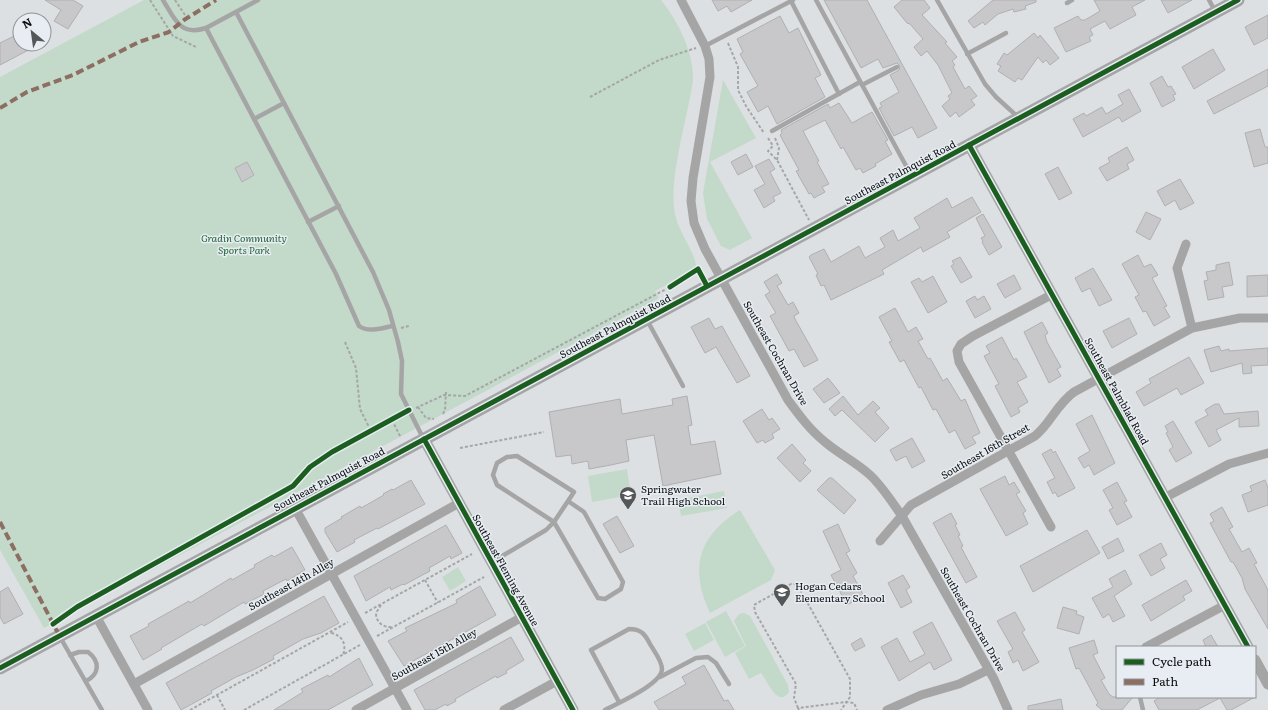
<svg xmlns="http://www.w3.org/2000/svg" width="1268" height="710" font-family="Literata,serif">
<style>
.green{fill:#c3d9c9}
.building{fill:#c8c8ca;stroke:#afb0b1}
.lines{fill:none;stroke-linecap:round;stroke-linejoin:round}
.path{stroke:#a6a6a7;stroke-width:2;stroke-dasharray:3 2;stroke-linecap:butt}
.service{stroke:#a6a5a6;stroke-width:4.5}
.minor{stroke:#a6a5a6;stroke-width:9}
.tertiary{stroke:#a6a5a6;stroke-width:11}
.secondary{stroke:#a5a4a6;stroke-width:13}
.quiet{stroke:#8d6e63;stroke-width:4;stroke-dasharray:8 4;stroke-linecap:butt}
.cycleway-casing{stroke:#e7edf2;stroke-width:8}
.cycleway{stroke:#1b5e20;stroke-width:5}
.labels{text-anchor:middle;stroke-width:3;stroke-linejoin:round;paint-order:stroke}
.street-label{font-size:10px;fill:#0a0c0d;stroke:#e7edf2}
.park-label{font-size:10px;font-style:italic;fill:#236639;stroke:#e7edf2}
.poi-label{font-size:10px;fill:#0a0c0d;stroke:#e7edf2;text-anchor:start}
</style>
<rect width="100%" height="100%" fill="#dde0e2"/>
<g class="green">
<path d="M144 0H661C678 21 694 53 693 80 688 117 668 179 675 214 679 233 693 249 696 265L693 271 655 291 659 298 44 628 0 550V77Z"/>
<path d="M723 80 756 138 710 162 752 238 730 250 721 246 707 219 703 193Z"/>
<path d="M627 469 631 495 592 502 588 476Z"/>
<path d="M724 491 727 508 681 516 678 500Z"/>
<path d="M740 510 775 570 771 580 710 613C689 568 698 536 740 510Z"/>
<path d="M458 567 466 581 450 591 442 577Z"/>
<path d="M726 611 745 646 725 657 706 622Z"/>
<path d="M744 613 750 616 788 685 789 692C778 709 767 680 761 673L749 679 735 653 746 646 734 621 739 614Z"/>
<path d="M705 623 714 640 694 651 685 634Z"/>
</g>
<g class="building">
<path d="M45 0H73L83 6 68 29 54 21 61 10Z"/>
<path d="M712 0H752L731 12 727 6 718 11Z"/>
<path d="M824 0H867L937 128 918 138 912 127 894 136 879 108 882 107 880 103 899 92 890 75 899 70 900 66 897 63 883 68 878 59 861 68Z"/>
<path d="M902 0H924L930 8 922 15 947 42 945 43 957 57 952 61 955 65 953 67 965 89 969 86 977 96 971 100 975 105 959 117 956 112 950 117 942 106 950 99 948 96 952 93 938 65 927 51 921 56 914 47 923 39 910 24 907 23 894 7Z"/>
<path d="M993 0H1036V2L1025 6 1026 9 1014 12 1013 9 998 14 985 25 983 22 974 28 968 21Z"/>
<path d="M1094 0H1145L1132 7 1136 15 1110 29 1105 21 1090 29 1093 35 1089 37 1091 41 1066 52 1054 28 1078 16 1081 20H1085L1100 11Z"/>
<path d="M1161 0H1192L1168 13Z"/>
<path d="M1268 15V38L1254 45 1245 27Z"/>
<path d="M780 16 789 33 798 28 821 75 815 78 825 97 777 124 768 106 758 112 747 92 758 86 740 54 743 52 737 39Z"/>
<path d="M20 33V44H40L0 65V43Z"/>
<path d="M1034 33 1038 38 1040 35 1059 58 1050 65 1046 60 1043 63 1038 57 1022 80 1018 78 1015 82 998 71 1001 66 997 64 1004 53 1007 55Z"/>
<path d="M1213 49 1225 70 1194 89 1182 67Z"/>
<path d="M1268 69V86L1214 114 1207 101Z"/>
<path d="M1162 76 1168 87 1171 86 1176 94 1173 95 1175 100 1162 107 1150 83Z"/>
<path d="M1129 89 1141 111 1122 122 1119 117 1083 137 1073 119 1084 113 1086 116 1102 107 1106 114 1123 104 1118 95Z"/>
<path d="M839 103 852 123 872 112 888 140 885 141 892 154 875 164 876 166 863 173 860 168 856 170 843 147 841 149 825 120 803 131 819 161 817 162 829 184 822 187 825 192 814 198 811 193 809 194 796 171 799 170 780 135 782 133 781 130 828 104 830 108Z"/>
<path d="M1260 129 1265 147H1268V163L1254 167 1245 133Z"/>
<path d="M1127 147 1134 160 1127 164 1129 169 1107 181 1099 168 1110 162 1108 158Z"/>
<path d="M746 154 753 167 738 175 731 162Z"/>
<path d="M769 159 775 169 770 172 781 193 773 197 775 201 764 208 754 190 765 184 755 166Z"/>
<path d="M247 162 254 175 242 182 235 168Z"/>
<path d="M1058 167 1072 193 1059 200 1045 174Z"/>
<path d="M1180 179 1194 203 1180 210 1175 200 1165 206 1157 191Z"/>
<path d="M972 197 981 212 947 232 950 237 923 252 921 247 882 270 884 274 831 300 824 285 821 286 816 275 818 274 809 257 811 255 824 249 831 262 859 246 865 258 885 247 880 238 893 230 898 241 920 228 914 218 939 203 947 198 952 208Z"/>
<path d="M1146 212 1161 219 1150 240 1136 232Z"/>
<path d="M983 214 1002 247 989 255 982 242 983 241 981 238 985 236 976 218Z"/>
<path d="M1138 255 1144 267 1151 264 1158 275 1152 278 1167 306 1164 307 1170 317 1154 326 1146 311 1143 312 1135 297 1139 295 1122 264Z"/>
<path d="M960 257 972 277 961 283 951 266 954 264 952 261Z"/>
<path d="M1229 262 1233 285 1222 287 1224 297 1208 300 1204 281 1208 280 1206 272 1216 270V265Z"/>
<path d="M1093 268 1112 300 1099 306 1090 288 1082 292 1075 278Z"/>
<path d="M777 274 782 283 777 286 788 305 793 302 799 313 794 316 795 319 818 360 804 367 794 349 789 351 770 316 776 313 765 295 770 292 764 282Z"/>
<path d="M1014 275 1021 289 1005 298 997 284Z"/>
<path d="M1268 275V296L1247 297V276Z"/>
<path d="M933 276 947 302 928 313 911 282 919 278 922 282Z"/>
<path d="M975 296 977 300 984 296 991 309 975 318 966 301Z"/>
<path d="M895 308 908 332 916 327 923 339 918 341 928 359 930 358 943 381 947 378 961 401 965 399 980 433 972 437 976 443 965 449 955 430 949 433 936 409 933 410 921 387 919 388 904 360 900 362 889 342 892 341 879 317Z"/>
<path d="M709 318 715 329 722 326 750 376 737 383 716 347 705 353 691 327Z"/>
<path d="M1129 318 1137 334 1112 348 1103 331Z"/>
<path d="M1042 322 1048 333 1045 335 1047 342 1061 367 1057 369 1061 376 1049 383 1024 332Z"/>
<path d="M1002 337 1014 360 1016 358 1027 377 1017 382 1028 402 1018 408 1020 412 1011 417 995 386 999 384 984 356 990 353 986 346Z"/>
<path d="M1219 346 1221 351 1229 349V351L1268 348V365L1251 366 1252 373 1243 374 1242 363 1211 372 1204 350Z"/>
<path d="M1189 357 1204 383 1181 395 1177 388 1144 406 1136 392 1151 383 1149 379Z"/>
<path d="M828 378 840 393 824 403 813 389Z"/>
<path d="M687 396 692 425 688 426 691 445 715 441 721 474 663 486 654 435 626 440 629 461 611 465 589 469 588 461 572 464 571 455 556 457 549 412 620 399 622 414 673 405 672 399Z"/>
<path d="M843 396 858 415 873 401 880 408 875 412 889 428 875 442 842 410 835 416 829 409Z"/>
<path d="M1215 404H1219L1224 414 1258 411 1259 426 1239 427V418L1216 430 1221 440 1209 447 1195 422 1208 415 1205 410Z"/>
<path d="M762 409 769 420 772 418 780 429 772 434 774 438 765 443 763 440 757 443 743 421Z"/>
<path d="M1092 415 1115 463 1094 475 1089 465 1084 468 1078 458 1090 451 1076 424Z"/>
<path d="M1173 421 1192 453 1176 462 1169 450 1173 447 1166 433 1168 432 1165 426Z"/>
<path d="M912 438 925 461 912 468 906 456 896 461 890 450Z"/>
<path d="M792 444 806 460 803 463 811 471 800 482 777 458Z"/>
<path d="M1051 449 1053 453 1055 451 1075 488 1058 497 1055 492 1053 494 1047 482 1055 478 1042 454Z"/>
<path d="M1005 476 1009 485 1014 482 1020 492 1016 494 1026 511 1023 513 1028 524 1006 536 980 489Z"/>
<path d="M829 478H832L856 500 844 514 817 490Z"/>
<path d="M411 480 425 504 378 529 377 528 354 540 355 542 337 552 325 532V528L342 518 341 517 360 506 361 508 384 495 383 494 392 489 393 490Z"/>
<path d="M1265 480 1268 488V505L1248 512 1242 495 1252 491 1250 486Z"/>
<path d="M1117 482 1127 501 1124 502 1132 517 1117 525 1109 510 1113 508 1103 490Z"/>
<path d="M1222 507 1233 527 1229 529 1242 552 1249 548 1257 563 1254 564 1268 590V629L1245 589 1242 578 1233 562H1231L1210 523 1214 521 1210 514Z"/>
<path d="M951 513 957 524 955 525 960 535 958 536 963 546 961 547 977 577 966 583 933 523Z"/>
<path d="M617 516 634 546 620 553 603 524Z"/>
<path d="M838 524 850 551 846 553 857 573 853 576 864 596 847 605 831 575 841 570 823 531Z"/>
<path d="M446 525 462 553 451 559 450 556 429 568 430 571 404 585 403 584 391 590 390 587 366 601 354 576Z"/>
<path d="M1087 530 1100 553 1033 592 1020 566Z"/>
<path d="M1118 538 1124 551 1108 559 1102 547Z"/>
<path d="M1161 543 1167 555 1160 559 1165 568 1151 576 1139 555Z"/>
<path d="M292 547 305 570 287 581 286 579 263 591 264 594 245 604 244 602 204 626 202 624 161 648 162 649 143 660 130 636 149 626 148 624 189 601 190 603 231 578 232 580 255 567 254 565 272 555 274 557Z"/>
<path d="M1125 570 1132 584 1114 596 1125 616 1113 622 1109 614 1103 618 1092 598 1113 587 1109 579Z"/>
<path d="M903 575 910 587 906 590 912 602 901 608 888 583Z"/>
<path d="M1186 580 1192 591 1183 596 1185 600 1151 621 1142 605Z"/>
<path d="M480 586 496 615 404 666 388 641 407 631 405 628 457 603 456 600Z"/>
<path d="M8 587 23 614 4 624 0 617V592Z"/>
<path d="M324 596 339 623 321 633 303 639 273 656 274 659 253 670 236 677 211 691 212 693 181 710 166 683Z"/>
<path d="M1063 607 1077 611 1076 614 1084 617 1079 634 1057 628Z"/>
<path d="M1015 612 1025 630 1022 632 1039 662 1023 671 1018 660 1013 663 1008 652 1013 649 997 621Z"/>
<path d="M932 622 952 660 934 670 930 662 899 681 881 647 897 638 910 662 925 654 913 632Z"/>
<path d="M1211 635 1218 647H1206L1203 640Z"/>
<path d="M511 637 524 660 506 671 507 673 497 678 496 676 455 699 456 701 447 706 446 704 435 710H425L414 690Z"/>
<path d="M861 638 865 646 855 651 851 644Z"/>
<path d="M1094 640 1098 653 1093 655 1105 678 1101 680 1109 694 1113 697H1133L1122 710H1102L1096 705 1098 703 1079 668 1076 669 1069 648Z"/>
<path d="M359 658 373 685 328 710H274L303 692 301 689 328 675 329 677Z"/>
<path d="M704 665 724 701 728 700 734 710H659L654 702 686 684 682 677Z"/>
<path d="M1160 697H1255L1231 710H1227L1220 698 1197 710H1159L1154 701Z"/>
<path d="M1061 699 1063 710H1028V706Z"/>
</g>
<g class="lines">
<g class="path">
<path d="M150 0 173 36 196 47"/>
<path d="M175 0 187 18"/>
<path d="M728 43 738 67V90L746 106 764 133"/>
<path d="M590 97 659 60 696 48"/>
<path d="M768 138 773 146 768 151 777 160 809 220"/>
<path d="M775 138 779 148 777 160"/>
<path d="M401 328 409 326"/>
<path d="M345 342 356 368 360 409 371 431"/>
<path d="M418 407 426 418 434 419"/>
<path d="M416 408 444 395 465 396 670 287"/>
<path d="M443 414 445 410 446 392"/>
<path d="M392 420 401 438"/>
<path d="M460 448 544 432"/>
<path d="M425 580 438 603"/>
<path d="M381 605 376 613C376 622 383 628 392 627"/>
<path d="M365 613 472 554"/>
<path d="M331 633C342 635 347 644 343 655"/>
<path d="M377 636 484 577"/>
<path d="M217 695 225 710"/>
<path d="M798 708 794 698 796 684 755 612 754 605 791 584H797L850 679V697L841 710"/>
<path d="M190 710 348 622"/>
<path d="M244 710 360 645"/>
<path d="M799 710 798 708 846 702 854 703 857 710"/>
</g>
<g class="service">
<path d="M163 0C174 18 180 37 206 28"/>
<path d="M258 0 206 28 336 274 359 326C369 333 381 328 393 326"/>
<path d="M816 0 911 175"/>
<path d="M937 0 985 84 996 97 1018 117"/>
<path d="M1209 0 1215 11"/>
<path d="M791 1 839 94"/>
<path d="M1067 3 1072 0"/>
<path d="M236 12 373 272 389 310 398 342 402 361 401 394 423 438"/>
<path d="M705 46 793 0"/>
<path d="M967 54 1006 33"/>
<path d="M862 85 897 67"/>
<path d="M254 119 284 103"/>
<path d="M772 131 860 82"/>
<path d="M308 222 339 206"/>
<path d="M647 320 683 386"/>
<path d="M492 562 546 530 554 522 574 492 517 456 507 457 497 463 493 475 497 485 554 522 598 598 605 599 621 589 623 582 584 512 568 501"/>
<path d="M60 637 102 710"/>
<path d="M70 655 79 652H88C100 661 100 674 86 681"/>
<path d="M660 677 696 658 708 657 716 663 729 684"/>
<path d="M1140 697 1143 710"/>
<path d="M605 710C618 703 662 684 662 669 662 661 654 651 650 644 645 634 641 629 629 629L591 650 619 702"/>
</g>
<g class="minor">
<path d="M681 0 705 46 709 59 710 77 693 178 691 201 694 223 705 249 788 400C799 415 810 430 825 442 839 454 856 462 870 475 882 486 892 502 902 516L994 679 1008 710"/>
<path d="M1186 244 1177 268 1192 328"/>
<path d="M1166 497 1229 464 1268 453"/>
<path d="M295 508 407 710"/>
<path d="M1051 527 959 362 957 351 961 344 973 336 1053 294"/>
<path d="M880 541 911 505 1035 436C1050 424 1057 404 1074 392L1192 328 1240 318H1268"/>
<path d="M96 616 148 710"/>
<path d="M1146 647 1225 605"/>
<path d="M134 684 459 503"/>
<path d="M356 710 522 617"/>
<path d="M504 710 557 681"/>
<path d="M887 710 921 695 959 684 988 670"/>
</g>
<g class="tertiary">
<path d="M969 145 1248 647"/>
<path d="M424 439 573 710"/>
<path d="M1255 660 1268 684"/>
</g>
<path class="secondary" d="M0 668 1238 0"/>
<g class="quiet">
<path d="M0 108 27 92 73 75 139 42 169 32 184 20 216 0"/>
<path d="M0 522 59 635"/>
</g>
<g class="cycleway-casing">
<g id="cycleway">
<path d="M969 145 1248 647"/>
<path d="M670 287 698 269 707 286"/>
<path d="M424 439 573 710"/>
<path d="M53 624 77 607 293 486 310 467 332 452 409 410"/>
<path d="M0 668 1238 0"/>
</g>
</g>
<use href="#cycleway" class="cycleway"/>
</g>
<defs>
<g id="school-pin" transform="scale(0.9)"><path d="M0 17L-7.5 6A9.5 9.5 0 1 1 7.5 6Z" fill="#545658" stroke="#e7edf2"/><path d="M0-5L7-2L0 1L-7-2ZM-4 1L0 2.5L4 1V4Q0 6-4 4Z" fill="#fff"/></g>
</defs>
<g fill-rule="evenodd">
<use href="#school-pin" x="628" y="495"/>
<use href="#school-pin" x="782" y="592"/>
</g>
<g class="labels">
<g class="street-label">
<text transform="translate(900 172) rotate(-28)" y="4">Southeast Palmquist Road</text>
<text transform="translate(615 326) rotate(-28)" y="4">Southeast Palmquist Road</text>
<text transform="translate(776 353) rotate(60)" y="4">Southeast Cochran Drive</text>
<text transform="translate(1117 391) rotate(61)" y="4">Southeast Palmblad Road</text>
<text transform="translate(985 451) rotate(-30)" y="4">Southeast 16th Street</text>
<text transform="translate(329 479) rotate(-28)" y="4">Southeast Palmquist Road</text>
<text transform="translate(506 570) rotate(61)" y="4">Southeast Fleming Avenue</text>
<text transform="translate(291 584) rotate(-29)" y="4">Southeast 14th Alley</text>
<text transform="translate(973 619) rotate(60)" y="4">Southeast Cochran Drive</text>
<text transform="translate(434 654) rotate(-29)" y="4">Southeast 15th Alley</text>
</g>
<g class="park-label">
<text x="244" y="242">Gradin Community<tspan x="244" dy="12">Sports Park</tspan></text>
</g>
<g class="poi-label">
<text x="641" y="493">Springwater<tspan x="641" dy="12">Trail High School</tspan></text>
<text x="795" y="590">Hogan Cedars<tspan x="795" dy="12">Elementary School</tspan></text>
</g>
</g>
<rect x="1116" y="646" width="140" height="52" fill="#e7edf2" stroke="#8f9396"/>
<rect x="1124" y="659" width="20" height="6" fill="#1b5e20" stroke="#8f9396"/>
<text x="1152" y="666" font-size="12" fill="#0a0c0d">Cycle path</text>
<rect x="1124" y="679" width="20" height="6" fill="#8d6e63" stroke="#8f9396"/>
<text x="1152" y="686" font-size="12" fill="#0a0c0d">Path</text>
<g transform="translate(32 32) rotate(331)"><circle r="19" fill="#e7edf2" stroke="#8f9396"/>
<path d="M0-3L7 15L0 10L-7 15Z" fill="#545658"/>
<text y="-6" font-size="11" font-weight="bold" text-anchor="middle" fill="#0a0c0d">N</text>
</g>
</svg>
